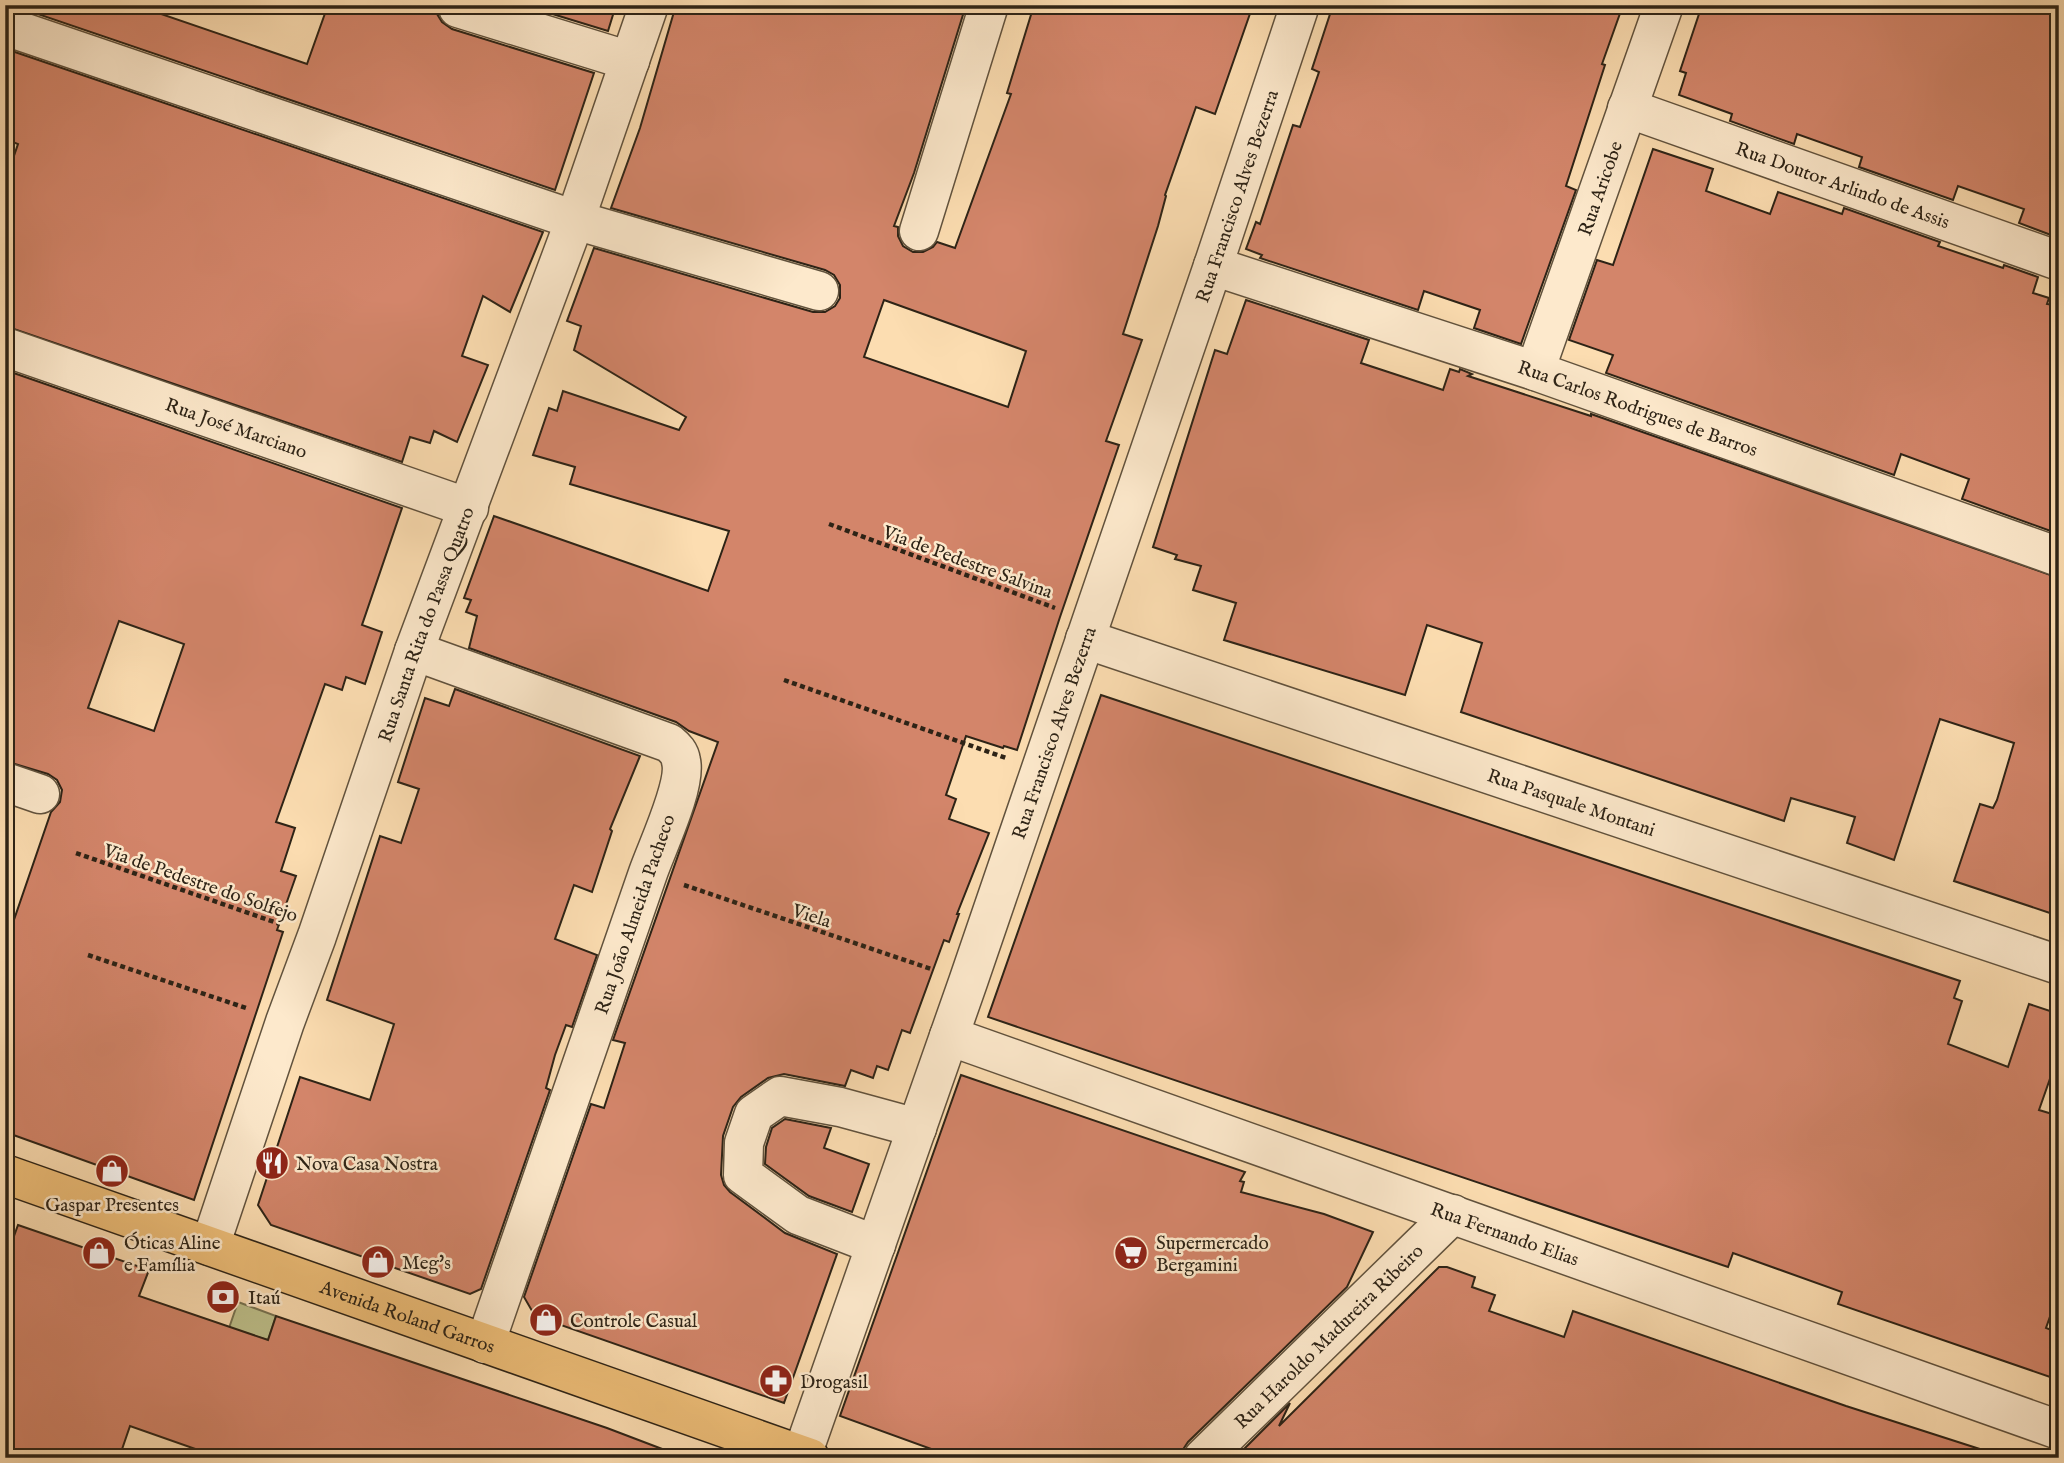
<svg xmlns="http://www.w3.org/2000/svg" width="2064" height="1463" font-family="'IM FELL English',serif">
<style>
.green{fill:#bec18c;stroke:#767251;stroke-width:2}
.building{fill:#d3856a;stroke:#2d2316;stroke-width:2;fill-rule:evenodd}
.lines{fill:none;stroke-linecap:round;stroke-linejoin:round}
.minor-casing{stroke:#61523d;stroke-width:41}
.major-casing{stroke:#2d2316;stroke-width:41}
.path{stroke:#2d2316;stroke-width:4.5;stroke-dasharray:5 3.5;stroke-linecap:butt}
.minor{stroke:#fde9cc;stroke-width:38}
.major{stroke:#eebe78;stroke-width:38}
.labels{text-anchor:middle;stroke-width:5;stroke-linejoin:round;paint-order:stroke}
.street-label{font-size:19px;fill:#2d2316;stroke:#fde9cc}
.poi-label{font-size:19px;fill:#2d2316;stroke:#fde9cc;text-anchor:start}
</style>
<rect width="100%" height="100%" fill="#fcddb1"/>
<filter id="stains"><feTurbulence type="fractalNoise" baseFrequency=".00286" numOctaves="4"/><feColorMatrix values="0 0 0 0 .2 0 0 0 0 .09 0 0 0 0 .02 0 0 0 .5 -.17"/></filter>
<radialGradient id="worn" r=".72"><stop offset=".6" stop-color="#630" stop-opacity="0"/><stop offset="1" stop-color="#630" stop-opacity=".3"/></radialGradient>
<path class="green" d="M238 1302 276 1316 268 1340 229 1328Z"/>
<g class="building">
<path d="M25 5H135L307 64 328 5H437V14L442 22 452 29 594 73 555 190 23 9Z"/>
<path d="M523 5H616L608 31Z"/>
<path d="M676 5H966L914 173 894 226 898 227V236L903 246 913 252H923L933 247 937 242 955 248 1011 94 1007 93 1034 5H1253L1215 114 1196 107 1165 195 1166 196 1158 226 1123 334 1142 340 1106 441 1119 445 1060 617 1017 750 1004 746 1003 748 966 736 946 795 956 799 949 819 989 833 957 914H959L949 942 944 940 910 1033 902 1030 888 1070 877 1066 873 1078 851 1070 845 1086 784 1074 768 1078 741 1097 733 1107 723 1136 721 1175 724 1185 730 1192 785 1233 837 1254 784 1403 535 1316 524 1297 591 1104 604 1108 625 1043 613 1040 718 742 689 731 676 722 469 648 477 616 466 612 471 600 464 598 494 516 708 591 729 531 570 484 575 467 533 455 549 408 557 411 563 391 679 430 686 417 574 350 581 326 567 321 594 248 813 312H825L835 306 840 298V285L834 275 825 270 611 208 640 128ZM884 300 1026 351 1008 407 864 357Z"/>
<path d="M1333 5H1623L1602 64 1605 65 1566 186 1576 190 1521 344 1474 328 1480 310 1424 291 1418 310 1260 258 1262 255 1246 249 1256 222 1260 224 1293 125 1300 127 1319 72 1312 69Z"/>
<path d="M1702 5H2059V238L2019 223 2024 209 1958 186 1953 200 1859 167 1862 157 1797 134 1794 144 1730 121 1732 114 1679 95 1686 73 1680 71Z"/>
<path d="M9 50 543 232 510 312 483 296 462 356 488 365 457 442 434 431 430 443 410 437 402 462 5 326V182L18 144 5 139V60Z"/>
<path d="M1653 149 1713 169 1706 191 1770 214 1778 192 1842 214 1844 208 1940 242 1938 246 2003 268 2004 265 2038 277 2033 293 2049 298 2047 304 2059 306V534L1962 499 1969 479 1901 454 1894 475 1606 373 1613 355 1569 340 1597 260 1613 265Z"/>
<path d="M1246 300 1369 340 1361 363 1443 390 1450 369 1459 372 1460 369 1472 374 1468 376 1591 416V414L2059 578V916L1954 881 1980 804 1993 808 1997 800 2014 743 1940 719 1894 860 1847 843 1855 817 1791 798 1784 821 1461 712 1482 643 1427 625 1405 695 1224 640 1236 603 1193 590 1201 566 1175 559 1177 555 1153 547 1215 350 1227 354Z"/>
<path d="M5 370 402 508 362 625 382 632 365 684 346 677 342 690 325 684 276 822 295 828 281 871 296 876 277 930 283 932 194 1200 5 1132V946L51 812 60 802 62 790 57 780 48 774 5 761ZM119 621 184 644 154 731 88 708Z"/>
<path d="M455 689 640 756 610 829 612 831 592 892 574 885 555 939 597 955 572 1027 566 1025 555 1055 546 1088 550 1090 481 1289 470 1294 271 1225 258 1205 300 1077 370 1100 394 1024 327 1000 380 836 401 843 419 789 398 782 425 698 449 706Z"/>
<path d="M1101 695 1960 981 1954 998 1962 1001 1948 1044 2008 1067 2029 1004 2059 1014V1053L2039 1110 2059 1116V1291L2046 1328 2059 1333V1380L1838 1304 1842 1292 1733 1253 1728 1267 988 1017Z"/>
<path d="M961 1075 1245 1172 1240 1181 1244 1182 1241 1192 1324 1214 1373 1232 1347 1287 1188 1442 1182 1451V1458H956L840 1416Z"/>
<path d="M785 1119 831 1128 824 1148 869 1164 852 1212 809 1196 765 1164 766 1147 772 1128Z"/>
<path d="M18 1225 149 1270 139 1296 268 1340 276 1316 607 1428 678 1455V1458H221L130 1426 119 1458H5V1261Z"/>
<path d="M1439 1267H1447L1475 1277 1472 1287 1495 1295 1489 1311 1564 1337 1573 1311 1846 1406 1986 1451 1985 1458H1235L1290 1403 1279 1426Z"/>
</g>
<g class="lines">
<g class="minor-casing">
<g id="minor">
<path d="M458 8 630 61"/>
<path d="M5 26 575 220 819 291"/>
<path id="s1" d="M1627 108 2059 261"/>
<path d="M919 231 989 5"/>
<path id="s2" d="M1213 266 1535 371 2059 557"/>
<path id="s3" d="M5 347 469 508"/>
<path id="s4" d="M1535 371 1664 5"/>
<path id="s5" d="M1085 639 2059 965"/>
<path d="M414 651 669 743C675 748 680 753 681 761 687 785 657 847 648 873L485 1344"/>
<path d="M5 782 40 794"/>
<path id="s6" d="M949 1036 2059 1430"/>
<path d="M876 1245 798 1215 743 1175 744 1143 754 1114 780 1096 840 1107 917 1128"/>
<path id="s7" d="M210 1246 285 1022 317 936 414 651 575 220 649 5"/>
<path id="s8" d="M801 1458 968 982 1213 266 1300 5"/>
<path id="s9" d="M1203 1458 1453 1214"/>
</g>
</g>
<g class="major-casing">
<g id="major">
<path id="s10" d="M5 1174 810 1458"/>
</g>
</g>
<g class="path">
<path d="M829 524 1055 608"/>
<path d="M784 680 1006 758"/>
<path d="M76 853 280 924"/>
<path d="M684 885 931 969"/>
<path d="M88 955 249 1009"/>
</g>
<use href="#minor" class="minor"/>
<use href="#major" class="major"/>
</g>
<defs>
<g id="restaurant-disc" transform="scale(1.75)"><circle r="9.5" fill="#8f2418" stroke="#fde9cc"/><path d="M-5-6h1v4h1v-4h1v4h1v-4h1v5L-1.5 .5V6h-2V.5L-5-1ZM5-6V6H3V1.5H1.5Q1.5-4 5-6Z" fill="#fff"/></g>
<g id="shop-disc" transform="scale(1.75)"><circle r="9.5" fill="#8f2418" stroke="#fde9cc"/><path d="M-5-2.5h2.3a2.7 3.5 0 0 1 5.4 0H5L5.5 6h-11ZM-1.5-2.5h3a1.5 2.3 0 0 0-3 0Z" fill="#fff"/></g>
<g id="supermarket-disc" transform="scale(1.75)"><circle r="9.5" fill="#8f2418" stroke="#fde9cc"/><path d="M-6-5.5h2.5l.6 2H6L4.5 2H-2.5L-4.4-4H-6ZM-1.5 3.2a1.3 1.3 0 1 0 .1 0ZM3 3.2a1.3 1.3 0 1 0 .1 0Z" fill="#fff"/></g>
<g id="bank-disc" transform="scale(1.75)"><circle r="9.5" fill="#8f2418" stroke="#fde9cc"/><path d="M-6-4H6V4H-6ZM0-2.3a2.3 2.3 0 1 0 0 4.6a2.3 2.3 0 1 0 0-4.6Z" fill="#fff"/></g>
<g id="pharmacy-disc" transform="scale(1.75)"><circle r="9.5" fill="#8f2418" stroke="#fde9cc"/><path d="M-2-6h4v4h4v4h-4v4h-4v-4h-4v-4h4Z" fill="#fff"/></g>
</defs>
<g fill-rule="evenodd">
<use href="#restaurant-disc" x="272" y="1163"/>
<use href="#shop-disc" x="112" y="1171"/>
<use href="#shop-disc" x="99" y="1253"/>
<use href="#supermarket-disc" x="1131" y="1253"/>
<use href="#shop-disc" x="378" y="1262"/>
<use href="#bank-disc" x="223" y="1297"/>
<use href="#shop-disc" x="546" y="1320"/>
<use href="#pharmacy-disc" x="776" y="1381"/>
</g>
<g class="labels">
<g class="street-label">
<text dy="7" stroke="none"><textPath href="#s1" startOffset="229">Rua Doutor Arlindo de Assis</textPath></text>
<text dy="7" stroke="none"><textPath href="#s4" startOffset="194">Rua Aricobe</textPath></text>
<text dy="7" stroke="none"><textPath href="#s8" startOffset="1335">Rua Francisco Alves Bezerra</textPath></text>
<text dy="7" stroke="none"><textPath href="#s2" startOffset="448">Rua Carlos Rodrigues de Barros</textPath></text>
<text dy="7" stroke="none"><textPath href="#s3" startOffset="245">Rua José Marciano</textPath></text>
<text transform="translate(968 561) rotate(20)" y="7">Via de Pedestre Salvina</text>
<text dy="7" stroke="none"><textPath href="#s7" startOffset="658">Rua Santa Rita do Passa Quatro</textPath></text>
<text dy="7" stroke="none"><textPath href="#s8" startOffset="768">Rua Francisco Alves Bezerra</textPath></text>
<text dy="7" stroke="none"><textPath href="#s5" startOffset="513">Rua Pasquale Montani</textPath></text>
<text transform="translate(201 882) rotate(19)" y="7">Via de Pedestre do Solfejo</text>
<text transform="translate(634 914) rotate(-71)" y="7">Rua João Almeida Pacheco</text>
<text transform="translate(812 915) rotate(18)" y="7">Viela</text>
<text dy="7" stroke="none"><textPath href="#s6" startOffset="590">Rua Fernando Elias</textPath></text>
<text dy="7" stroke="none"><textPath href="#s10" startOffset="427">Avenida Roland Garros</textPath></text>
<text dy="7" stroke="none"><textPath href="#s9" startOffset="175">Rua Haroldo Madureira Ribeiro</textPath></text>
</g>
<g class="poi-label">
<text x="296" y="1170">Nova Casa Nostra</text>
<text x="112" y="1211" text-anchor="middle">Gaspar Presentes</text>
<text x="124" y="1249">Óticas Aline<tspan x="124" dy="22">e Família</tspan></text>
<text x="1156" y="1249">Supermercado<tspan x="1156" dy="22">Bergamini</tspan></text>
<text x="402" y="1269">Meg's</text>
<text x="248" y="1304">Itaú</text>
<text x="570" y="1327">Controle Casual</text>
<text x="800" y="1388">Drogasil</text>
</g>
</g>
<rect width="2064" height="1463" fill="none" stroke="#fcddb1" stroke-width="28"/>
<rect x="7" y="7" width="2050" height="1449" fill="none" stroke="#2d2316" stroke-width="3.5"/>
<rect x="14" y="14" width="2036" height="1435" fill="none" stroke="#2d2316" stroke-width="2"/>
<rect width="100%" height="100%" filter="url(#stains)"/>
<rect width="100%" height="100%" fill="url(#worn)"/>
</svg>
